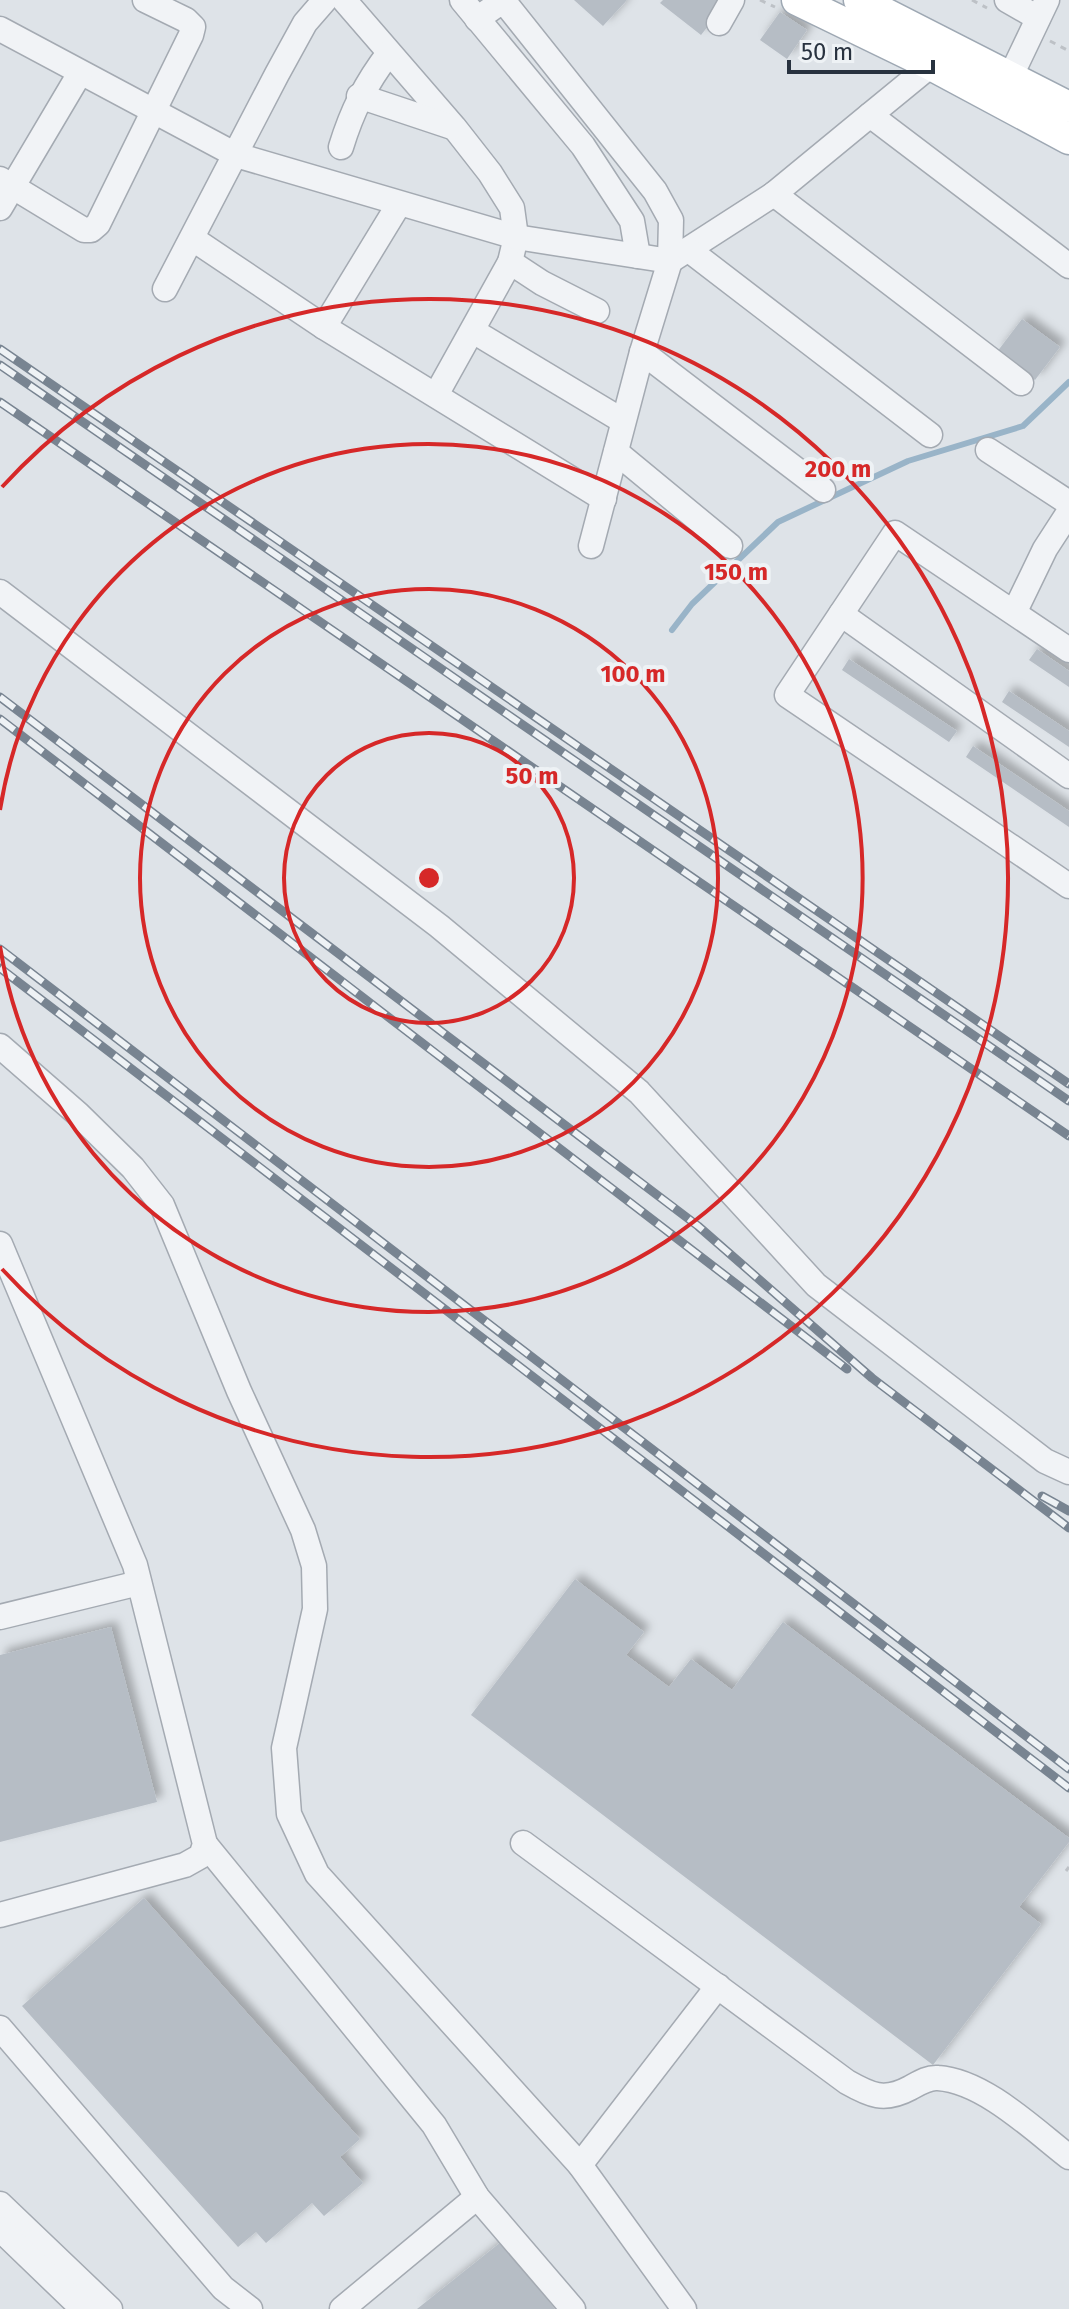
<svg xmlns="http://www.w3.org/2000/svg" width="1069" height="2309" font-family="'Fira Sans',sans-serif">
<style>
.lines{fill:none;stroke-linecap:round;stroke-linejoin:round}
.stream{stroke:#99b4c8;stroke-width:6}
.building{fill:#b6bdc5;filter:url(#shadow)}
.minor-casing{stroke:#a4aab2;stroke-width:27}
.major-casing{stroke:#9ea8b3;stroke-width:33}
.path{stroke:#bdc1c6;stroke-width:3;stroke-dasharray:6 6;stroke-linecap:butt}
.minor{stroke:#f1f3f6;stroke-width:24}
.major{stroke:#fff;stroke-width:30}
.rail-casing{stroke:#788491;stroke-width:9}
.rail{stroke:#eef2f5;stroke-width:6;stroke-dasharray:18;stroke-linecap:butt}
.ring{fill:none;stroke:#d62828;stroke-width:4}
.centre{fill:#d62828;stroke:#eef2f5;stroke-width:4}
.ring-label{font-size:24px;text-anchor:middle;font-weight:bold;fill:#d62828;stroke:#eef2f5;stroke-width:8;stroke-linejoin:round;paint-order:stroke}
</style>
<defs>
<filter id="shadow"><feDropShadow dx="6" dy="-6" stdDeviation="4" flood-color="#0004"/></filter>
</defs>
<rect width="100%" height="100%" fill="#dee3e8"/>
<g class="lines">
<path class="stream" d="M672 630 692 604 778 522 908 461 1023 426 1069 382"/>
</g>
<g class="building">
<path d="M574 0H627L603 26Z"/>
<path d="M663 0H717L724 6 701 35 660 3Z"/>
<path d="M780 12 807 30 787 59 760 40Z"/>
<path d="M1022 319 1060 347 1035 380 997 352Z"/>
<path d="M1037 649 1069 671V687L1029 660Z"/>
<path d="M849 659 957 731 949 742 842 670Z"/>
<path d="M1009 691 1069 731V747L1002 702Z"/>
<path d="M973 746 1069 811V827L966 757Z"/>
<path d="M575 1579 644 1632 626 1655 669 1687 691 1659 732 1690 783 1622 1069 1838V1842L1019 1907 1041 1924 933 2065 471 1715Z"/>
<path d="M111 1627 157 1802 0 1842V1655Z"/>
<path d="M144 1898 360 2139 340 2157 363 2183 324 2216 312 2203 266 2243 256 2232 238 2247 22 2006Z"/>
<path d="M501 2242 555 2309H417Z"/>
</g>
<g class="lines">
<g class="minor-casing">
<g id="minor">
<path d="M344 0 454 127 490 173 512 208 516 237 510 262 436 395"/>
<path d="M462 0 583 146 632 221 638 256"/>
<path d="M1007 0 1038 18"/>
<path d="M477 19 501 2 506 4 655 191 671 220 670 261 642 352 591 546"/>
<path d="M719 23 732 0"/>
<path d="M0 29 236 155 516 237 670 261 774 194 870 115 1069 266"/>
<path d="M1017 63 1047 0"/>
<path d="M359 96 452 127"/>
<path d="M870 115 931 65"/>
<path d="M341 147C352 111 366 83 389 53"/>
<path d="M0 179 84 230H91L98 224 191 35 193 27 186 20 145 0"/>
<path d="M774 194 1021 383"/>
<path d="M0 208 80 73"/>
<path d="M193 239 324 327 604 499"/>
<path d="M689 250 930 435"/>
<path d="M510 262 542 283 597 311"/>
<path d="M165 289 277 74 305 23 325 0"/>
<path d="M324 327 399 204"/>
<path d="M473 331 623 421"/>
<path d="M642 352 823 490"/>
<path d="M988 450 1069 503"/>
<path d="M616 452 730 546"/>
<path d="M0 592 439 926 639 1092 816 1285 1045 1461 1069 1472"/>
<path d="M1015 611 1045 549 1069 512"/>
<path d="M841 614 1069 776"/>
<path d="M1069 650 895 533 787 695 1069 886"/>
<path d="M0 1046 78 1114 133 1168 162 1205 239 1391 303 1530 314 1566 315 1609 284 1748 289 1814 317 1874 580 2165 684 2309"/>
<path d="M0 1244 135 1565 205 1844 201 1856 185 1865 0 1915"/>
<path d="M0 1617 139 1583"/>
<path d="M523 1843 847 2082C870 2095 884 2102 910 2088 919 2083 928 2077 938 2078 984 2081 1034 2130 1069 2157"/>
<path d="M205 1844 434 2125 477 2197 573 2309"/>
<path d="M0 2028 223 2288 250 2309"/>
<path d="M580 2165 718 1986"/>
<path d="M0 2204 110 2309"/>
<path d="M0 2229 83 2309"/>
<path d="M342 2309 477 2197"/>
</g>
</g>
<g class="major-casing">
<g id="major">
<path d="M797 0 931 65 1069 139"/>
<path d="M859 0 1069 107"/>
</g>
</g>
<g class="path">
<path d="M760 0 775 7"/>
<path d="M972 0 987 8"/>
<path d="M1050 41 1069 51"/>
<path d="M1066 1871 1069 1867"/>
</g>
<use href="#minor" class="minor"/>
<use href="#major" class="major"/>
<g class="rail-casing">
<g id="rail">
<path d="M0 349 1069 1084"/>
<path d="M0 365 1069 1101"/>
<path d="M0 402 1069 1136"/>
<path d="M0 697 698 1226 872 1378 1069 1528"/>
<path d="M0 719 847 1369"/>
<path d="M0 949 1069 1769"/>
<path d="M0 968 1069 1788"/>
<path d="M1042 1496 1069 1511"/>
</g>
</g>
<use href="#rail" class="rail"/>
</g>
<g class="ring">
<circle cx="429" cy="878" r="145"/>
<circle cx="429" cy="878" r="289"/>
<path d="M0 810A434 434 0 1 1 0 946"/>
<path d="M2 487A579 579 0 1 1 2 1269"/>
</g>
<circle cx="429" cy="878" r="12" class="centre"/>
<g class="ring-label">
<text x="838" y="477">200 m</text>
<text x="736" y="580">150 m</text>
<text x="633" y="682">100 m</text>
<text x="532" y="784">50 m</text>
</g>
<path d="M789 60v12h144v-12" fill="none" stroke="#28323f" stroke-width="4"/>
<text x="801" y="60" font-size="24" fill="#28323f" stroke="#eef2f5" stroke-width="6" paint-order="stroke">50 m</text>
</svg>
